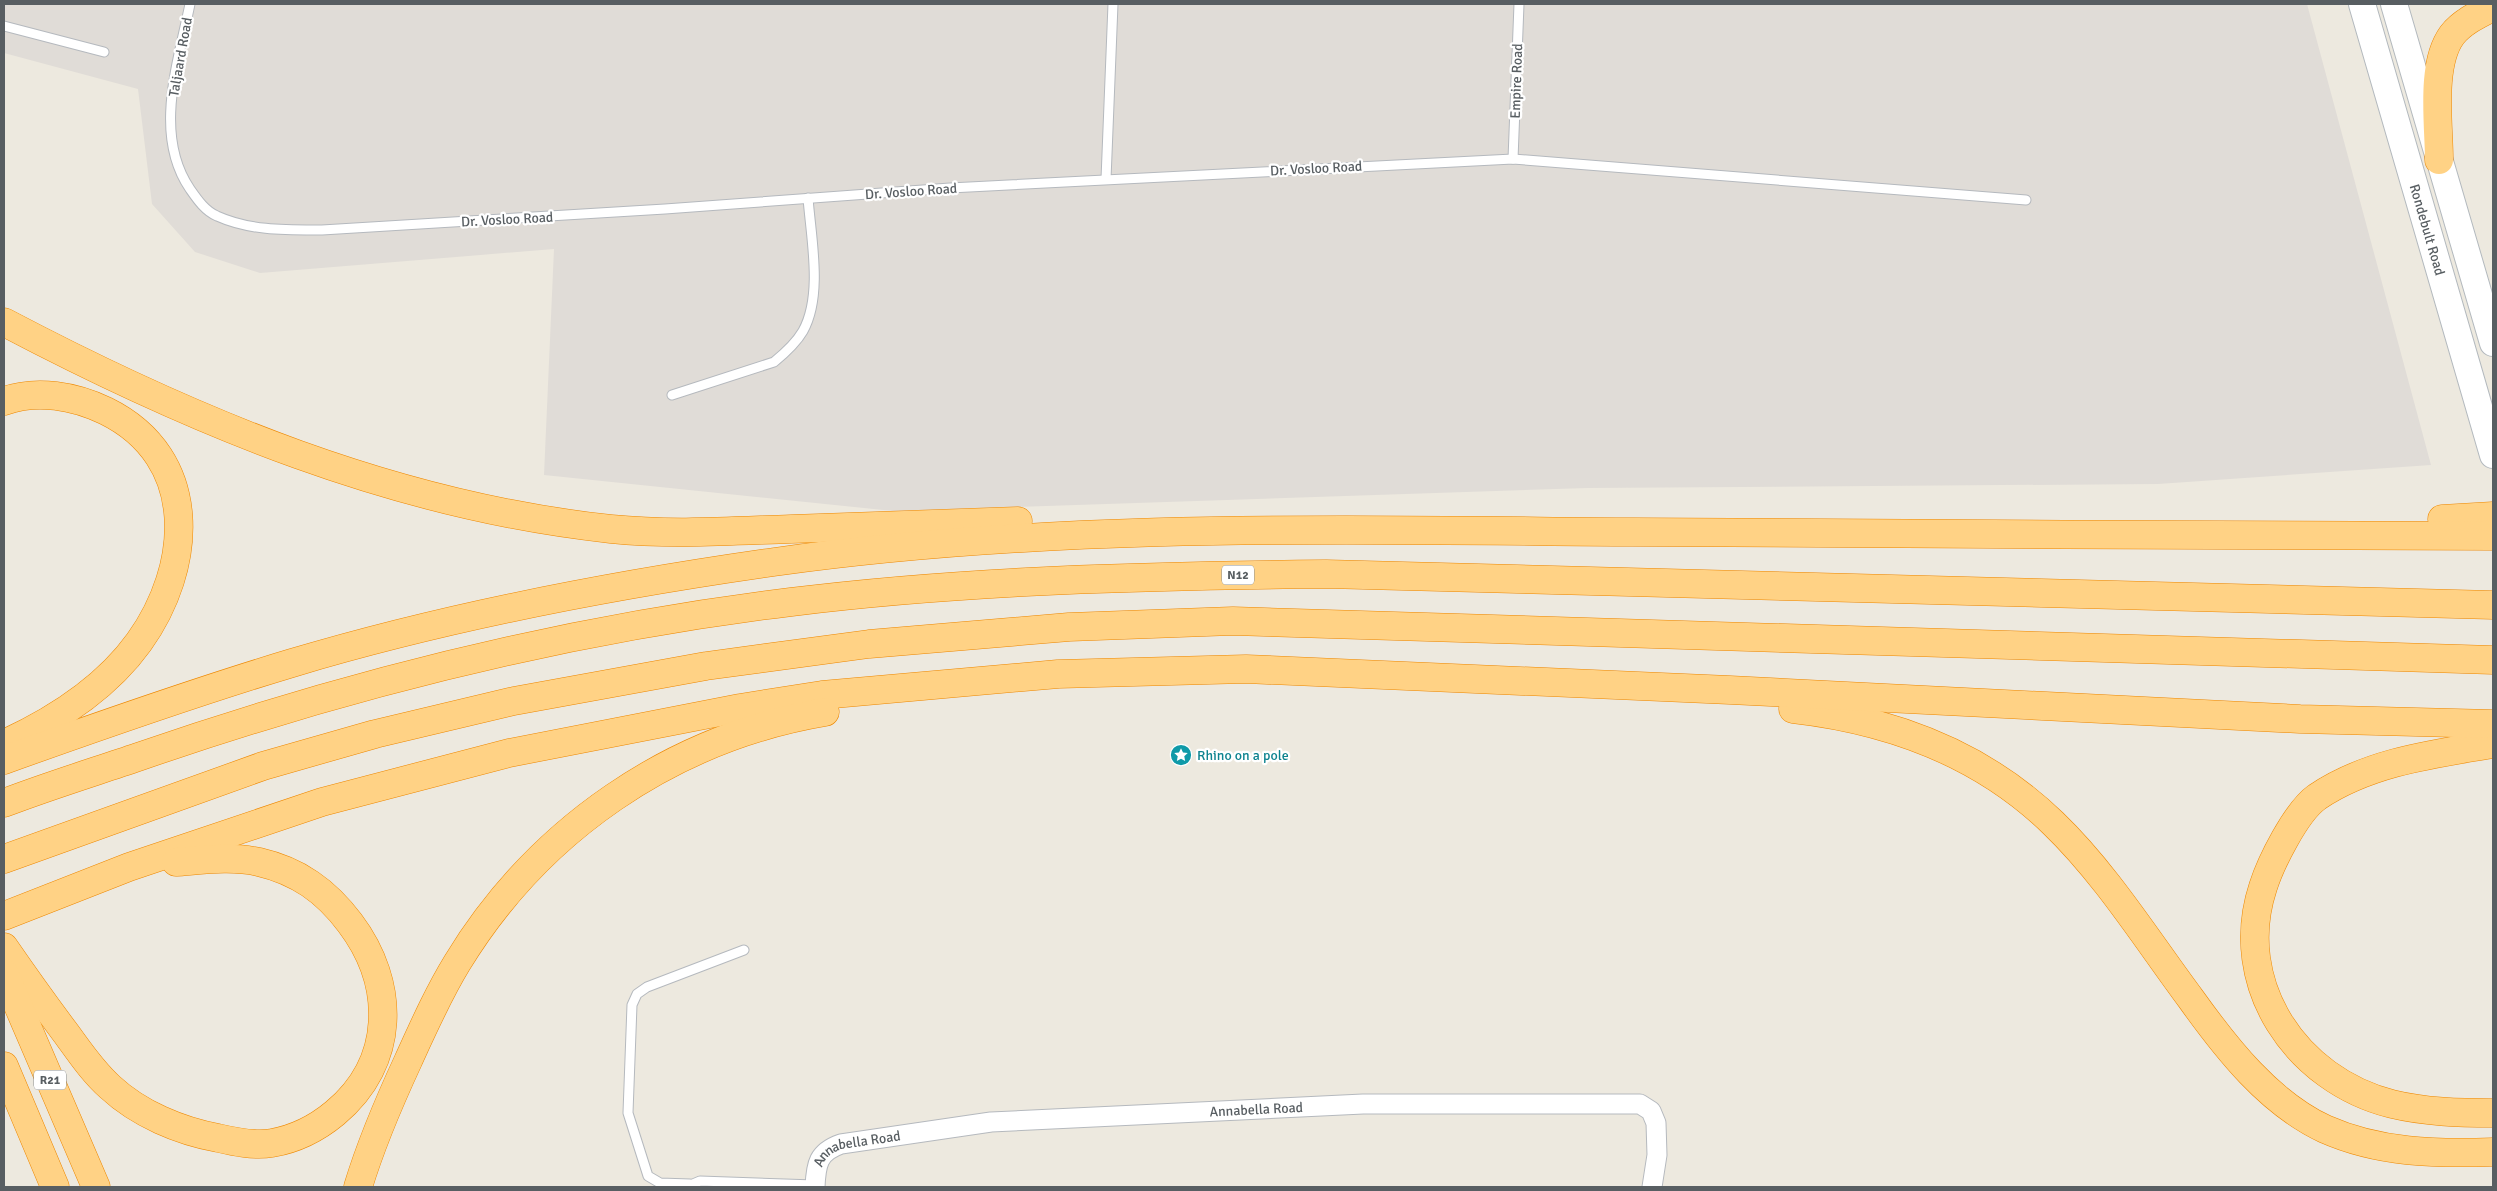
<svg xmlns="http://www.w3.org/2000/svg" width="2497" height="1191" font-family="Signika,sans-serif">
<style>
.industrial{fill:#e0dcd7}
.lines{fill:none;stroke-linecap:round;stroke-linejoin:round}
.lane-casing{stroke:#b5b9be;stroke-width:11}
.street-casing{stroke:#b5b9be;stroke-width:21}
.secondary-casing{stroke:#b3b9be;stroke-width:28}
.highway-casing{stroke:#ed8700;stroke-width:29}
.lane{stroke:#fff;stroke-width:9}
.street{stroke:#fff;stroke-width:19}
.secondary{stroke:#fff;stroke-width:26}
.highway{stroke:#ffd285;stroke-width:28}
.labels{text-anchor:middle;stroke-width:4.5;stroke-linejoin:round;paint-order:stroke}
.shield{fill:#fff;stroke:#8a8e91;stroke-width:1}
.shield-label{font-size:12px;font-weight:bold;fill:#585e62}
.street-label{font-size:14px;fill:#585e62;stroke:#fff}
.culture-label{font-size:14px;fill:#0d838f;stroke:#fff;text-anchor:start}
</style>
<rect width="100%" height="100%" fill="#ede9df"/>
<path class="industrial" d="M4 4H2307L2431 465 2158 484 1588 488 893 511 544 475 554 249 260 273 195 252 152 204 138 89 4 53Z"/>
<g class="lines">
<g class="lane-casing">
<g id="lane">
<path d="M190 4C178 63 153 135 190 189 197 199 205 211 217 216 250 231 287 230 322 230L665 209 950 188 1513 159 2026 200"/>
<path d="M4 26 104 52"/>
<path d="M1513 159 1519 4"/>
<path d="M1106 179 1113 4"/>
<path d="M672 395 774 362C785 353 796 343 803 331 823 295 811 238 808 198"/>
<path d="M690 1184 660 1183 648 1176 628 1113 632 1005 637 994 647 987 744 950"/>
<path d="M686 1187 700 1181 815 1185"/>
</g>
</g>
<g class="street-casing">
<g id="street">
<path id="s1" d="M815 1187C816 1164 818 1152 841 1144L991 1122 1363 1104H1640L1651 1111 1656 1123 1657 1155 1652 1187"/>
</g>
</g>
<g class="secondary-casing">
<g id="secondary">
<path id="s2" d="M2362 4 2493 455"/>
<path d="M2394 4 2493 343"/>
</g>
</g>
<g class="highway-casing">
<g id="highway">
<path d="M2439 160C2439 125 2430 65 2452 35 2462 22 2479 14 2493 7"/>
<path d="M4 322C194 422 395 506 611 529 671 535 731 531 791 529 867 526 943 523 1018 521"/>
<path d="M4 401C37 389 75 396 106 411 201 458 193 567 139 642 106 688 54 721 4 744"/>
<path d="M2442 519 2493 516"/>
<path d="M1793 709C1890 720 1982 754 2053 823 2106 874 2147 940 2191 999 2226 1048 2269 1103 2325 1129 2379 1153 2436 1154 2493 1152"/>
<path d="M2493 744C2433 754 2369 762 2317 797 2296 812 2271 862 2263 887 2231 984 2296 1080 2392 1104 2425 1112 2459 1113 2493 1113"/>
<path d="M4 760C99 726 195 692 292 663 449 616 612 585 774 562 1058 522 1347 530 1633 532 1920 535 2206 534 2493 536"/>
<path d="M4 803C48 786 94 772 138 757 349 684 569 629 791 602 968 580 1147 576 1326 574L2493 605"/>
<path d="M4 859 263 766 375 734 514 701 706 666 869 644 1069 627 1233 621 2493 660"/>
<path d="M4 916 129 867 322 802 509 753 740 708 822 695 1058 674 1246 669 1730 690 2300 719 2493 724"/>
<path d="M4 947C24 976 44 1004 65 1032 79 1051 92 1071 110 1087 139 1114 180 1131 218 1138 235 1142 254 1146 272 1143 295 1139 317 1128 335 1113 396 1062 396 984 350 923 326 891 298 871 259 862 232 856 203 860 176 862"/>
<path d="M4 973 96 1187"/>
<path d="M4 1066 55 1187"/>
<path d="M358 1187C371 1144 389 1102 408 1061 423 1028 438 994 457 963 538 830 671 738 825 712"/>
</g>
</g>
<use href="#lane" class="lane"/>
<use href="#street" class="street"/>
<use href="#secondary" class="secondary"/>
<use href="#highway" class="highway"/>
</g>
<defs>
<g id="sight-disc" transform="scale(1.125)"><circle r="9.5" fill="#0f9aa8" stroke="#fff"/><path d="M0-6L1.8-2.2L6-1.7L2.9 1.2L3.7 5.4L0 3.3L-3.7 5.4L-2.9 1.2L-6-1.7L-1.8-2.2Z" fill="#fff"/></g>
</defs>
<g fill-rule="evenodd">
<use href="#sight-disc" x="1181" y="755"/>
</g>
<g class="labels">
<g class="shield">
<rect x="1222" y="565.5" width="32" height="19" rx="4"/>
<rect x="34" y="1070.5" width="32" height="19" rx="4"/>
</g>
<g class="shield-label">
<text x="1238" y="579">N12</text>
<text x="50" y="1084">R21</text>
</g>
<g class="street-label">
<text transform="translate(180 57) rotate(-80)" y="5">Taljaard Road</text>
<text transform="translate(1516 81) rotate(-88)" y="5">Empire Road</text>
<text transform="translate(1316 168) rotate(-3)" y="5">Dr. Vosloo Road</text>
<text transform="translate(911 191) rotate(-4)" y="5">Dr. Vosloo Road</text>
<text transform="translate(507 219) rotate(-3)" y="5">Dr. Vosloo Road</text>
<text dy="5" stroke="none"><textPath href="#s2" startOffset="235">Rondebult Road</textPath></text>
<text dy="5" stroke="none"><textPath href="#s1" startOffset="472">Annabella Road</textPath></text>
<text dy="5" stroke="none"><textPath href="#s1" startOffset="68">Annabella Road</textPath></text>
</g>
<g class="culture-label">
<text x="1197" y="760">Rhino on a pole</text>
</g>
</g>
<rect width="2497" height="1191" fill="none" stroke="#585e62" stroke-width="10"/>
</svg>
